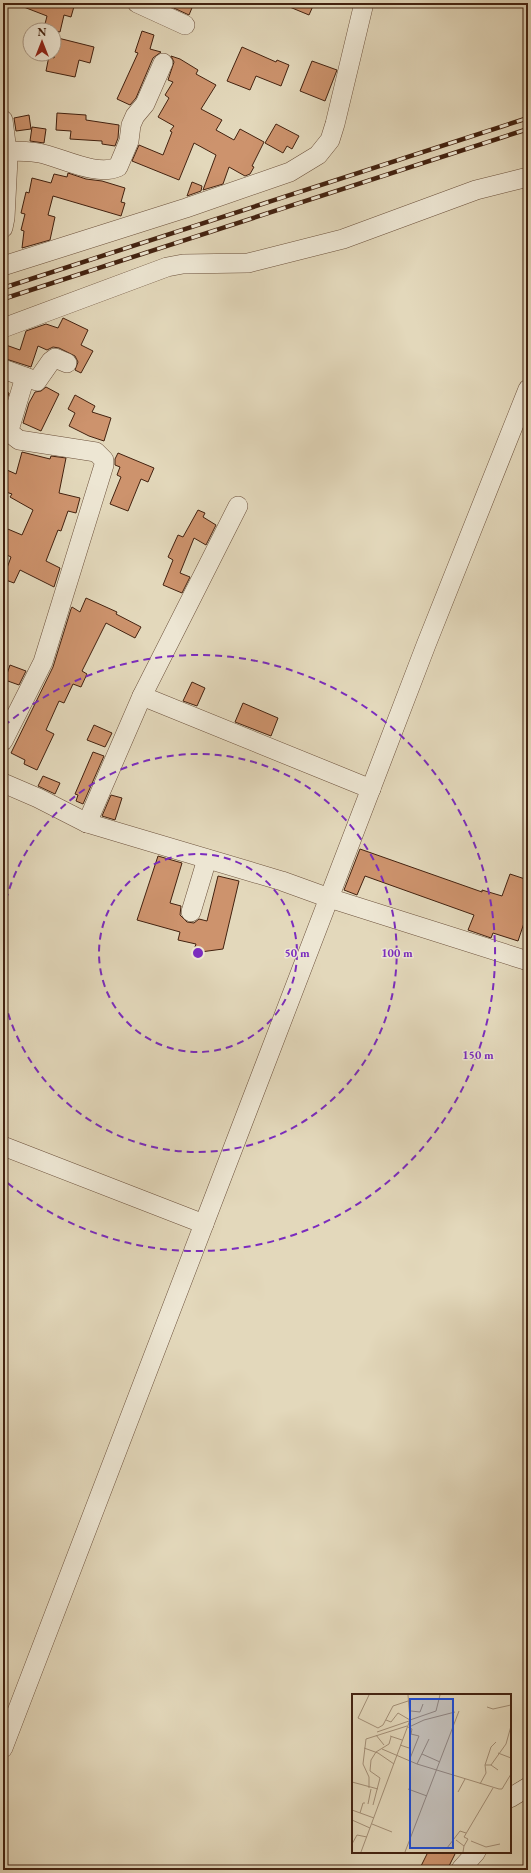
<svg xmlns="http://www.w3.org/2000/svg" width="531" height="1873" font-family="'EB Garamond',serif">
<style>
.building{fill:#cd936d;stroke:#432210}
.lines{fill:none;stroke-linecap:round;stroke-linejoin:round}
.minor-casing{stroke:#6b503b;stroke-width:20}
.minor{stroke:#ede6d3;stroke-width:19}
.rail-casing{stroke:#432210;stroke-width:4.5}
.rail{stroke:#ede6d3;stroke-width:3;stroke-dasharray:9;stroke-linecap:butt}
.ring{fill:none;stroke:#7b2cbf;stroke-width:2;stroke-dasharray:7 5}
.inset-road{fill:none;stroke:#a38f77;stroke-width:1}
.view{fill:#1d4ed8;fill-opacity:0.15;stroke:#1d4ed8;stroke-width:2}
.inset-edge{fill:none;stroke:#432210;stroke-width:2}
.centre{fill:#7b2cbf;stroke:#ede6d3;stroke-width:2}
.ring-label{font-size:12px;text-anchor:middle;font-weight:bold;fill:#7b2cbf;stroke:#ede6d3;stroke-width:3;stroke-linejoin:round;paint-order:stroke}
</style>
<rect width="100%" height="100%" fill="#e3d8bb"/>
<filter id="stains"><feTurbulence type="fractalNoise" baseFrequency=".005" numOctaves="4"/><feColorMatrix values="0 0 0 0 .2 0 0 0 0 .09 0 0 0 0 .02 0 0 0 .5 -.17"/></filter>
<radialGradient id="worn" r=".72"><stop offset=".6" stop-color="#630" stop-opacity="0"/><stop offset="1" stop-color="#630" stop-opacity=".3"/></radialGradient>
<g class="building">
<path d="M16 3H75L71 17 64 15 60 32 44 28 47 16 16 4Z"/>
<path d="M163 3H194L189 15Z"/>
<path d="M280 3H306L313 6 309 15Z"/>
<path d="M142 31 154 35 150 49 161 52 153 58 136 98 130 105 117 99 138 53 135 52Z"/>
<path d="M58 38 94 47 90 63 79 60 75 77 46 71 49 56 54 58Z"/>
<path d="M242 47 276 62 277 60 289 65 281 86 256 76 250 90 227 81Z"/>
<path d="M171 56 180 59 198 70 196 74 216 85 201 109 222 120 216 130 234 140 240 129 264 142 252 166 254 167 250 174 245 176 229 167 223 184 203 190 216 155 194 143 179 180 132 161 139 145 163 155 172 132 170 131 174 126 158 117 169 98 165 95 173 82 168 80 174 62Z"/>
<path d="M312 61 337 70 325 101 300 91Z"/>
<path d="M57 113 86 115V120L119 125 118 138 115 146 102 144V141L70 139 71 131 56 130Z"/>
<path d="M29 115 31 129 16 131 14 118Z"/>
<path d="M276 124 299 136 292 149 287 146 283 153 265 143Z"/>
<path d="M32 127 46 129 44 143 30 141Z"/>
<path d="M68 173 86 179 102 181 125 188 121 202 125 203 121 216 53 196 48 215 55 217 50 240 22 248 24 231 21 230 25 214 21 213 26 192 29 193 32 178 51 183 54 174 67 177Z"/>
<path d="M192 182 202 186 201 191 187 196Z"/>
<path d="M63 318 88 330 81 345 93 351 81 373 75 370 78 362 75 356 59 348 53 347 47 350 38 346 31 367 3 358V344L20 350 26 331 46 324 58 328Z"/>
<path d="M46 387 59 394 41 431 23 423 29 403 35 392 41 391Z"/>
<path d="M3 391 9 393 3 412Z"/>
<path d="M75 395 95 406 92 412 111 418 104 441 89 436 69 426 75 413 68 409Z"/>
<path d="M22 452 50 459 51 456 66 458 59 493 80 498 76 513 68 511 61 531 58 530 46 561 60 568 54 587 20 570 14 583 3 579 11 557 3 553V527L22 535 33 510 10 497 12 494 3 491V479L7 470 16 474Z"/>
<path d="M118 453 154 468 148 482 141 479 128 511 110 504 121 477 117 475 120 467 115 465V459Z"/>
<path d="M198 510 205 513 203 517 216 525 206 545 194 538 180 573 190 577 182 593 163 585 173 560 168 557 178 535 183 537Z"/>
<path d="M86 598 117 612 116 614 141 627 135 638 106 623 82 671 87 674 81 687 73 684 64 703 59 701 46 730 54 734 37 770 24 764 25 760 11 753 53 667 71 609 72 607 80 612Z"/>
<path d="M10 665 26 671 19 685 5 680Z"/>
<path d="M192 682 205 688 197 706 183 701Z"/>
<path d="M243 703 278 718 271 736 235 722Z"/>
<path d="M94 725 112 733 105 747 87 740Z"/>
<path d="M93 752 104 756 83 804 76 801 78 795 75 794Z"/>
<path d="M43 776 60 783 55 794 38 786Z"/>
<path d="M111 795 122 798 115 820 102 816Z"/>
<path d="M360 849 482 892V890L502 896 510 874 528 880V911L518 941 493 933 491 938 468 930 474 915 365 876 357 895 344 890Z"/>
<path d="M158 856 182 863 170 903 181 906 180 915 187 922 194 923 199 919 207 921 218 876 239 881 223 949 193 953 196 944 178 940 180 932 137 920Z"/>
<path d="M428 1852H456L447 1870H419Z"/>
</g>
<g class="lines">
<g class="minor-casing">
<g id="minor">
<path d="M137 3 185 25"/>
<path d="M3 120 8 159 5 218 3 228"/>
<path d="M7 151C18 151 28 151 39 153 61 157 96 177 118 167L129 141 131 125 135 116 145 104 163 63"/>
<path d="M3 266 186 208 290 172 318 155 330 140 335 124 364 3"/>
<path d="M3 328 167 267 183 264 248 263 343 239 476 190 528 177"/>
<path d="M3 369 25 377 10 427V433L19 440 96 452 104 460V465L43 662 3 741"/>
<path d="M25 377 37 381 51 361 55 358 67 363"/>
<path d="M142 696 371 789"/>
<path d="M3 783 38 798 87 823 282 881 329 898 528 961"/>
<path d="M87 823 142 696 238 506"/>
<path d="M191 912 207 859"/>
<path d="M3 1146 204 1224"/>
<path d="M3 1748 426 645 528 389"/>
<path d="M510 1798 528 1787"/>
<path d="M461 1869 476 1852"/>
</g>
</g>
<use href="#minor" class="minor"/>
<g class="rail-casing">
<g id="rail">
<path d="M3 288 528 118"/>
<path d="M3 299 528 129"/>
</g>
</g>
<use href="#rail" class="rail"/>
</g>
<g class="ring">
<circle cx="198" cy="953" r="99"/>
<path d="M3 912A199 199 0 1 1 3 994"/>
<path d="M4 726A298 298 0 1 1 4 1180"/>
</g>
<g transform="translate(352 1694)">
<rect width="159" height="159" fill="#e3d8bb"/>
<path class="inset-road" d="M17 1 6 24 26 34 31 31 41 12 56 7M135 13 141 15 159 11M59 17 68 18 71 10M34 26 39 28 46 19 58 26M58 26 84 17 88 1M56 33 60 35 59 40 67 42 57 67M57 33 72 26 103 18M25 38 57 27M24 41 32 51M38 42 50 46M48 51 57 54 58 51M12 54 26 59 42 70M30 55 65 70 147 95H150L159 80M146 59 159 64M70 60 88 68M65 70 77 45M133 71 139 53 144 48M139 71 154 50 159 32M0 88 26 95M128 90 134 79 133 71H139L146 76M17 94V83L11 70 14 45 55 32M56 95 75 102M106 98 113 85M16 110 19 95M21 111 28 84 18 77 19 66 24 58 37 50 39 43M0 116 22 124M8 119 11 109H13M0 126 18 134M20 130 40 138M104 146 112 152 111 158M119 147 134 153 148 150M0 150 5 141 15 143M112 152 116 145 112 143 141 94M95 154 108 137 114 139M9 158 58 26 56 1M53 158 107 17"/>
<path class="view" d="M58 5H101V154H58Z"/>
<rect width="159" height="159" class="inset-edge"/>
</g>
<circle cx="198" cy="953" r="6" class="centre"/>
<g class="ring-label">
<text x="297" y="957">50 m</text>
<text x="397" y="957">100 m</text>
<text x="478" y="1059">150 m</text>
</g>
<rect width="531" height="1873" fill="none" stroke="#e3d8bb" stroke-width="16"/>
<rect x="4" y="4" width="523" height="1865" fill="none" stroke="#432210" stroke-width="2"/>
<rect x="8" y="8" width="515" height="1857" fill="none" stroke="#432210"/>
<g transform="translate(42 42)"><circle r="19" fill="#ede6d3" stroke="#a99885"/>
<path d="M0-3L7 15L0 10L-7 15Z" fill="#8f2418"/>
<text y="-6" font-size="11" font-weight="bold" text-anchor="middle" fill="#432210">N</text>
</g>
<rect width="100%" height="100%" filter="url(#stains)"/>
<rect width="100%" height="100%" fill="url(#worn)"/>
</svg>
